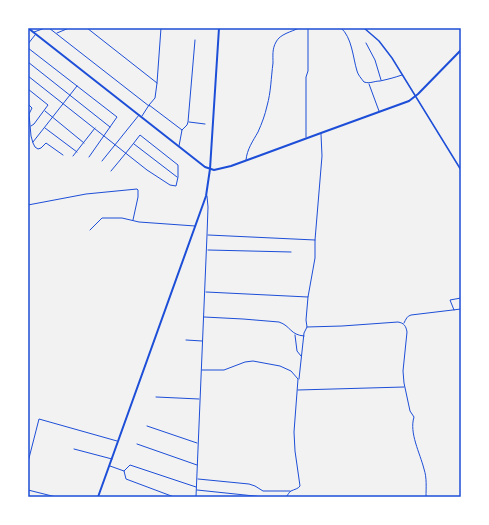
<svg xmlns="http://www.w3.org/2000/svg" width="489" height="525" font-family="Barlow,sans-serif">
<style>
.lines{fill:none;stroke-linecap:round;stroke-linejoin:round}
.minor{stroke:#1d4ed8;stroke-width:1}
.tertiary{stroke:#1d4ed8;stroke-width:1.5}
.secondary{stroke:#1d4ed8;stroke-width:2}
.primary{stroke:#1d4ed8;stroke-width:2}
.neatline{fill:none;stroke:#1d4ed8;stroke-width:1.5}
</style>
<rect width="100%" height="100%" fill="#f2f2f2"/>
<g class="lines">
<g class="minor">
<path d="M49 28 149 106"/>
<path d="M87 28 157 83"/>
<path d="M161 28 157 83 155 98 149 105 182 130 179 146"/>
<path d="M341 28C352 37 353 58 357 71 358 75 361 78 364 82 370 84 374 81 380 81 389 79 393 78 402 75"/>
<path d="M34 32 45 28"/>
<path d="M57 33 69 28"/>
<path d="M366 43 375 60 381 80"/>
<path d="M28 44 35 35"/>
<path d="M28 48 117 117 89 157"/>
<path d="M28 62 110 127"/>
<path d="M28 76 147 170 170 185 176 186 178 177V165L140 135C131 147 121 159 111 171"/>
<path d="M369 84 379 111"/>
<path d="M28 89 48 105 34 124 31 126"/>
<path d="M28 104 32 108 29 114 31 136 33 143 35 147 38 149 41 148 46 143 63 155"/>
<path d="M45 111 84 143"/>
<path d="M142 116 149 105"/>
<path d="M189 122 205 124"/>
<path d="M45 128 77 152"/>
<path d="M182 130 187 125 188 122 195 40"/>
<path d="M306 137V77L308 71V28"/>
<path d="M33 142 77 86"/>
<path d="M134 144 177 177"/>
<path d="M73 156 95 128"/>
<path d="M246 160C247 149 253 141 258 132 262 123 265 115 267 106 271 92 271 78 273 63 273 56 272 49 276 42 280 34 291 32 299 28"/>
<path d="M102 161 139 115"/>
<path d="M28 205 86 194 137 189 138 190V197L133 220"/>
<path d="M90 230 102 218H122L139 222 195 226"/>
<path d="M208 235 315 240"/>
<path d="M208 250 291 252"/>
<path d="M206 292 308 297 315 258V240L322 156 321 134"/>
<path d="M454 310 450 300 461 298"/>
<path d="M204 317 243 319 279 322C291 326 290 335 304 336"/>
<path d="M404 323C406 319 407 316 411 315L461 309"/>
<path d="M307 327 342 326 398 322C404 323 406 326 407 332L403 371 404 383 410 411 414 417C409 433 420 453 424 469 427 478 426 487 426 497"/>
<path d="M295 335 297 351 301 356"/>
<path d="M186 340 202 341"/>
<path d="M202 370H224L245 362 253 361 280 366 291 371 298 379 294 432 295 451 300 486C298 489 295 489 291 491 289 492 288 495 286 497"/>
<path d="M299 379 304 333 307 327 306 320 308 297"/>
<path d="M298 390 404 387"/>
<path d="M156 397 199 399"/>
<path d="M147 426 197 443"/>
<path d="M137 444 197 465"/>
<path d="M74 449 112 459"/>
<path d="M28 462 39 419 117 441"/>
<path d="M110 466 124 471"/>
<path d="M198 479 249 484 255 486 263 491H290"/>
<path d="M28 490 56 497"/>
<path d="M197 490 264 497"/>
<path d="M174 497 126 479 124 471 130 465 196 487"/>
<path d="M196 497 207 235 208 207 207 196"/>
</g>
<path class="tertiary" d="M364 28 379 41 392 58 461 170"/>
<path class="secondary" d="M98 497 206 196 210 169 219 28"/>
<path class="primary" d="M28 28 205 167 214 170 231 166 321 133 409 101 418 94 461 50"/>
</g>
<rect width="489" height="525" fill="none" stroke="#ffffff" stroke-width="58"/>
<rect x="29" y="29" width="431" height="467" class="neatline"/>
</svg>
